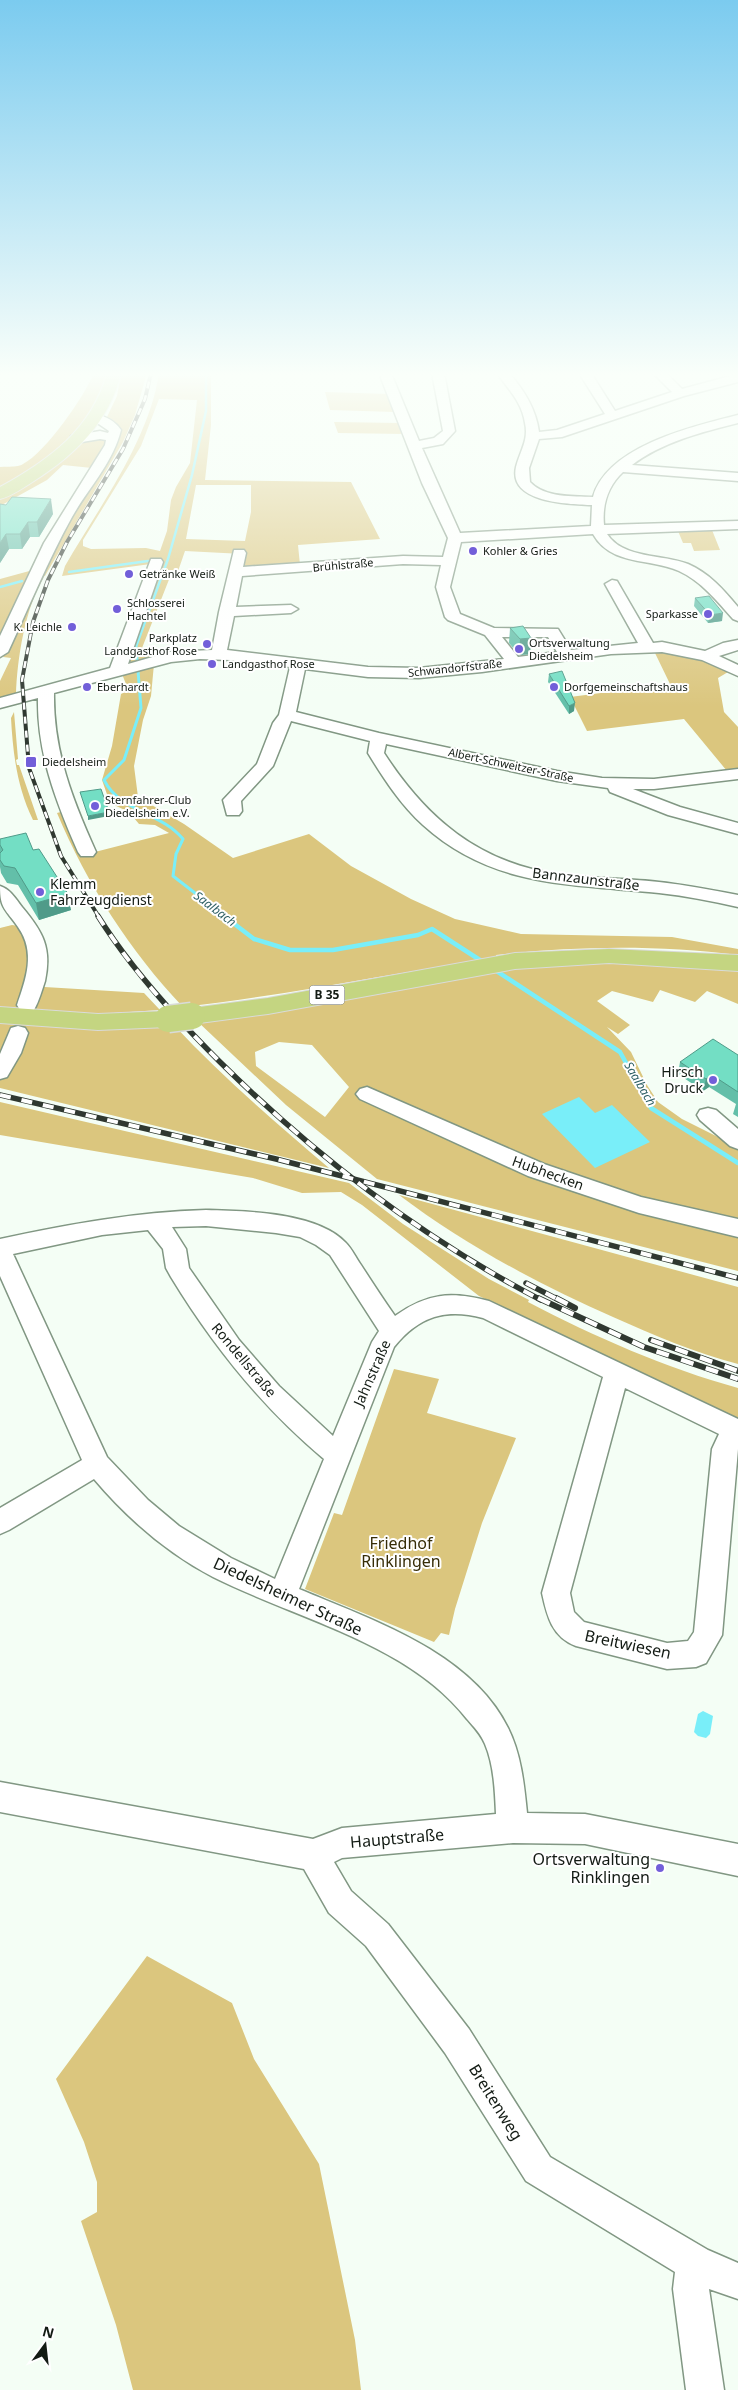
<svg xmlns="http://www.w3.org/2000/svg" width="738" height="2390" font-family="'Noto Sans',sans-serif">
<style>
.green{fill:#dbc67e;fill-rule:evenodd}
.water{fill:#79eef9}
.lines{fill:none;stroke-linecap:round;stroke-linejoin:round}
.stream-far2{stroke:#79eef9;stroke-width:2.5}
.stream-far1{stroke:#79eef9;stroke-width:3}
.stream{stroke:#79eef9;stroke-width:4.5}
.minor-casing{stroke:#819783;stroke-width:3}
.major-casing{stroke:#d9dbd9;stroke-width:2}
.minor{fill:#fff;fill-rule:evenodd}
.major{fill:#c4d581;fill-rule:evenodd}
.rail-far2-casing{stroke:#2f3830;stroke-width:4}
.rail-far1-casing{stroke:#2f3830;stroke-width:5.5}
.rail-casing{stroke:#2f3830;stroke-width:6}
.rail-far2{stroke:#fff;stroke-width:2.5;stroke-dasharray:7;stroke-linecap:butt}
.rail-far1{stroke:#fff;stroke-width:4;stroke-dasharray:11;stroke-linecap:butt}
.rail{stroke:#fff;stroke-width:4.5;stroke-dasharray:13;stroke-linecap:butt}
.major-bridge-casing{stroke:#d9dbd9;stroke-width:29;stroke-linecap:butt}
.major-bridge{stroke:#c4d581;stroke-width:26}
.wall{fill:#63bfa9}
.shaded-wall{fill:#509b89}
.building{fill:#73dec4;stroke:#509b89}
.poi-dot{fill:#725fd9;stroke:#fff;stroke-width:2}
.labels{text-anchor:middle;stroke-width:4;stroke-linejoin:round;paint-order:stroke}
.far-poi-label{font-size:11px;fill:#131b14;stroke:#fff;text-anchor:start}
.far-street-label{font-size:11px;fill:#131b14;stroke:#fff}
.far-water-label{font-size:12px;font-style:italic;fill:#2d5f64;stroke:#fff}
.shield{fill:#fff;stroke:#5a5f5a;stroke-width:1}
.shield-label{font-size:12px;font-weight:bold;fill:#131b14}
.street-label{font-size:14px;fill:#131b14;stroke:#fff}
.poi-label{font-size:14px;fill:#131b14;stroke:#fff;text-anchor:start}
.near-park-label{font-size:16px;fill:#372d07;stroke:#fff}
.near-street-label{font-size:16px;fill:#131b14;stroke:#fff}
.near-poi-label{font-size:16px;fill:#131b14;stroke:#fff;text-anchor:end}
</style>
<rect width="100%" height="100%" fill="#f4fef5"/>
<g class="green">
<path d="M94 373H107C106 379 106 386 104 392 89 435 36 466 0 489V467C7 466 17 468 23 464 46 452 84 397 94 373Z"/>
<path d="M121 373H147L135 415 123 442 45 576 42 577 72 517 114 449 109 420 107 417 117 396Z"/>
<path d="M159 373H211V425L205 480 351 482 380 539 298 545 300 565 241 568 243 554 185 551 176 577H170L142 648 156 659 124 668 158 563 62 576 65 566C99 507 149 441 159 373ZM159 399 197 400 190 463 176 487 171 500 167 531 160 551 146 548 91 549 83 546V540L141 446ZM196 485H251V512L245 541 186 539Z"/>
<path d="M325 392 389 394 395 412 330 410Z"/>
<path d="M334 422 400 423 405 434 338 433Z"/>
<path d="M95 437 106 440V445L92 468 63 465 47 480 0 506V498L55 464 84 441Z"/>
<path d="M712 530 720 550 694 551 691 543H683L678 531Z"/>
<path d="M33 570 0 639V579Z"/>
<path d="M44 577C25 608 17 659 16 695L0 698V681L11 658 3 657 42 578Z"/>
<path d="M669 652 689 655 728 672 718 678 724 712 738 727V769L727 771 684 719 587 731 570 697 670 684 655 653Z"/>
<path d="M154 664 151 696 143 720 134 766 138 797 184 824 233 858 309 834 351 866 411 899 455 919 521 934 672 937 738 949V955C659 945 575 946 496 955L497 958C392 973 289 995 183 1007 130 951 87 884 57 813L71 809 91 853 169 833 155 825 139 824 129 812 110 803 102 780 112 746 121 694 125 692 126 684 122 674Z"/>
<path d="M14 712 18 759 16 760 17 765H19L38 820H33C17 787 13 754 11 718Z"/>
<path d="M12 925 19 926 30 945 28 986 144 993 160 1010 99 1014 0 1007V928Z"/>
<path d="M599 961 738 969V1004L707 991 695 1002 660 990 653 1002 612 991 597 1001 630 1025 618 1034 607 1027 631 1052 647 1085 658 1102 682 1119 738 1147V1271L377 1179 286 1105 197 1021 502 969ZM279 1042 312 1045 349 1087 325 1117 256 1066 255 1052Z"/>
<path d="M0 1023 59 1027 173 1024C221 1076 275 1122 329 1168L0 1088Z"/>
<path d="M0 1102 349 1183 403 1224 489 1279 529 1300 528 1302C595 1337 666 1368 738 1388V1422L479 1296 362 1205 341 1192 302 1193 253 1178 0 1135Z"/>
<path d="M399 1195 738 1287V1364C695 1353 654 1335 613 1317 538 1284 465 1245 399 1195Z"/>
<path d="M394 1369 439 1379 427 1413 516 1438 482 1523 455 1609 449 1635 441 1633 434 1642 305 1589 334 1513 342 1515Z"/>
<path d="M147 1956 232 2003 254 2059 319 2164 355 2340 361 2390H133L116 2325 81 2221 97 2212V2182L84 2142 56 2079Z"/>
</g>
<g class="water">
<path d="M579 1097 595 1113 612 1105 650 1142 595 1168 542 1114Z"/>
<path d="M703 1711 713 1716 710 1734 706 1738 698 1736 694 1732 698 1714Z"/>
</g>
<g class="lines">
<g class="stream-far2">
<path d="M69 572 148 561"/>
<path d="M0 587 22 581"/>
<path d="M148 614 168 559 192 475 206 411V373"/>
</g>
<path class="stream-far1" d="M148 613 136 646 141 708 124 760 104 780C120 812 161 812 183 839L176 854 173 876 226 917"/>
<g class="stream">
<path d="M224 916 254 939 290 950H333L418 935 432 929 483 962"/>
<path d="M495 970 620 1052 651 1108 738 1163"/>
</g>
<g class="minor-casing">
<g id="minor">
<path d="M379 373H391L419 441 434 438 443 431 432 373H444L455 431 443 444 422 448 460 533 591 526 592 505C569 504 508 503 516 467 520 451 529 440 525 423 522 402 508 389 497 373H509C524 390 536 409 539 432L557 430 605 414 579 373H591L615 411 672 392 653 373H666L682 389 738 374V382L684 396 562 437 539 439 529 468 530 482C545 498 573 496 593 497 607 446 694 426 738 415V423C702 432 662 442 632 465L738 473V481L623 472C608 486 602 505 604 525L738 521V529L607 534C623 559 663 554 688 564 709 573 724 590 738 607V621L733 619C717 601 701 581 679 571 650 558 611 566 593 534L461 542 450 587 460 614 494 628 558 629 571 650 638 643 605 584 612 580 617 581 653 643 662 642 705 651 723 643 738 640V650L719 656 738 665V676L702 660 662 652 611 654 482 672 419 678 368 677 305 669 296 712 379 733 557 771 602 778 654 779 738 769V779L654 789H633L680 807 738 823V834L668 815 610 792 608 788 557 781 386 744 384 753C426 818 478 862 556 874 590 879 625 878 659 882 686 885 712 890 738 895V907C712 901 686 896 659 893 573 884 492 888 423 825 400 804 384 779 368 753L370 741 291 721 273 766 241 801 242 811 239 815H227L223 800 257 764 273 723 279 715 290 667 230 660 200 659 171 662 54 693C53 751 73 801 96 852L93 856H81L78 852C56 802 37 753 38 698L0 708V698L110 668 151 559H161L163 562 128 664 170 652 212 650 219 612 234 550H244L246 553 243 567 403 556 443 557 448 538 422 483ZM403 564 441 565 436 587 445 617 448 620 485 635 504 659 419 668 368 667 227 650 234 616 291 613 298 609 291 605 236 607 242 576ZM502 637H548L557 652 518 657Z"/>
<path d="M96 414C107 417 115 421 121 430 113 463 89 487 72 517 48 560 29 607 8 652L0 657V636L44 543 105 445 106 440 100 439 76 443 70 439 71 436 100 431 108 433 109 431 90 418Z"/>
<path d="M0 886C10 889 16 899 22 907 43 932 52 948 45 981 42 990 39 1001 34 1010L27 1012 20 1010 17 1005C26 979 36 952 18 927 6 909 0 910 0 886Z"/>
<path d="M18 1026 25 1028 28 1033 21 1053 7 1077 0 1079V1054L11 1028Z"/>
<path d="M367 1087 544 1164 641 1197 738 1219V1237L639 1213 528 1176 360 1099 356 1094 360 1089Z"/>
<path d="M708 1108 716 1110 738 1129V1149L730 1146 700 1120 697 1115 700 1110Z"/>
<path d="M206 1210C245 1211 317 1212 346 1243 352 1249 356 1258 361 1265 372 1282 383 1299 395 1316 427 1293 451 1291 489 1301L738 1419V1449L722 1635 706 1663 696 1667 667 1669 576 1646C552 1637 547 1616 542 1593L603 1377 483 1318C446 1308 419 1316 394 1347L299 1589C370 1619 471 1652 508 1728 521 1754 524 1783 527 1813L585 1814 738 1844V1876L585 1844 513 1843 342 1858 334 1862 351 1891 388 1924 469 2029 550 2157 708 2250 738 2263V2299L709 2289 724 2390H686L673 2289 675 2272 526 2181 445 2053 366 1946 329 1913 304 1869 0 1812V1782L313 1839 342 1828 496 1814C495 1791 494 1765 485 1744 481 1734 474 1727 467 1719 408 1643 296 1619 213 1577 167 1553 127 1518 94 1479L9 1530 0 1534V1508L82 1460 0 1276V1239C69 1224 136 1212 206 1210ZM206 1226 276 1233 300 1237 316 1245 330 1255 379 1331 372 1342 333 1436 279 1386 239 1340 189 1268 186 1249 172 1227ZM148 1230 163 1249 166 1268 171 1277C213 1346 262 1407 324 1459L275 1579 231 1558 179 1526 148 1500 107 1457 13 1254 102 1235ZM625 1388 719 1434 712 1449 694 1632 688 1641 667 1643 584 1622 574 1612 570 1593Z"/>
</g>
</g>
<g class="major-casing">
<g id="major">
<path d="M107 373H121C110 421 75 455 34 481 23 488 12 496 0 499V487C49 460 92 429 107 373Z"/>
<path d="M609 949 738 955V971L609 963 515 969 268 1014 192 1024 183 1022 180 1016 183 1010 192 1008 268 998 515 953Z"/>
<path d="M0 1007 98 1014 168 1011 177 1013 180 1019 177 1025 168 1027 98 1030 0 1023Z"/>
</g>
</g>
<use href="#minor" class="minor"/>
<use href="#major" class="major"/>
<g class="rail-far2-casing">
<path id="rail-far2" d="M99 917 61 856 29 768 22 680 33 622 48 580 67 542 123 449 145 399 151 373"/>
</g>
<g class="rail-far1-casing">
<g id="rail-far1">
<path d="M98 916C131 969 175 1017 219 1061 314 1155 422 1238 541 1300"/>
<path d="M0 1095 276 1159 738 1278"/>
<path d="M526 1283 559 1300"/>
</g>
</g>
<g class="rail-casing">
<g id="rail">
<path d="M538 1298 644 1347 738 1379"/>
<path d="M556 1298 575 1308"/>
<path d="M651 1340 738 1371"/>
</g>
</g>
<use href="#rail-far2" class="rail-far2"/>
<use href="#rail-far1" class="rail-far1"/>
<use href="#rail" class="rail"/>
<g class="major-bridge-casing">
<path id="major-bridge" d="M168 1019 192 1016"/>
</g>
<use href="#major-bridge" class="major-bridge"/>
</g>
<g class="wall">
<path d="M6 505 53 514 39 537H30L22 549H9L0 563Z"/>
<path d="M695 598 722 621 708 623 694 606Z"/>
<path d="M510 628 531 638 530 654 519 655 509 643Z"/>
<path d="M549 674 574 711 569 714 548 682Z"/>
<path d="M0 839 33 850 71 910 39 920 18 885 7 883 1 873 0 867Z"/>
<path d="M738 1055V1117L733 1114 736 1104 709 1087 703 1091 678 1074 680 1062Z"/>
</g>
<g class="shaded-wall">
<path d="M51 499 53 514 39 537 37 522Z"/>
<path d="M28 522 30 537 22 549 20 534Z"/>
<path d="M6 534 9 549 0 563V543Z"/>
<path d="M723 613 722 621 708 623 710 615Z"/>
<path d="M531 638 530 654 519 655 520 639Z"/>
<path d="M575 703 574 711 569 714V706Z"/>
<path d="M109 812V816L88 820V816Z"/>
<path d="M68 894 71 910 39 920 36 903Z"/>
<path d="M712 1075 709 1087 703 1091 706 1079Z"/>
</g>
<g class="building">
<path d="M12 497 51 499 37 522H28L20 534H6L0 543V504L6 505Z"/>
<path d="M709 596 723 613 710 615 695 598Z"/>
<path d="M523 626 531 638 520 639 510 628Z"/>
<path d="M562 671 575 703 569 706 549 674Z"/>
<path d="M101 789 109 812 88 816 80 792Z"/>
<path d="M26 833 33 850 39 849 68 894 36 903 15 868 4 866 0 860V853L3 850 0 845V839Z"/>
<path d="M713 1039 738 1055V1092L712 1075 706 1079 680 1062Z"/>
</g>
<linearGradient id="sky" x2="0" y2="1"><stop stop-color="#7bcbef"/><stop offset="0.53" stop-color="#fafffa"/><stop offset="1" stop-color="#fafffa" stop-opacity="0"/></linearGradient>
<rect width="738" height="707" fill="url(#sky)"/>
<g class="poi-dot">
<circle cx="473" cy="551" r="5"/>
<circle cx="129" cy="574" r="5"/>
<circle cx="117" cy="609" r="5"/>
<circle cx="708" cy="614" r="5"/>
<circle cx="72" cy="627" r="5"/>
<circle cx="207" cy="644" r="5"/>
<circle cx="519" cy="649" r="5"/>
<circle cx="212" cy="664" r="5"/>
<circle cx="87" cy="687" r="5"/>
<circle cx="554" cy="687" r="5"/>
<rect x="25" y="756" width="12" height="12" rx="2.5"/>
<circle cx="95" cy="806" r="5"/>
<circle cx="40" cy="892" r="5"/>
<circle cx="713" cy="1080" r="5"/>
<circle cx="660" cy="1868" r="5"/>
</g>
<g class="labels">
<g class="far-poi-label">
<text x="483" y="555">Kohler &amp; Gries</text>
<text x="139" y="578">Getränke Weiß</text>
<text x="127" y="607">Schlosserei<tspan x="127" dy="13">Hachtel</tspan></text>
<text x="698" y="618" text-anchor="end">Sparkasse</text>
<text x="62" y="631" text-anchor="end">K. Leichle</text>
<text x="197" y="642" text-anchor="end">Parkplatz<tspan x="197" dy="13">Landgasthof Rose</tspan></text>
<text x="529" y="647">Ortsverwaltung<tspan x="529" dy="13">Diedelsheim</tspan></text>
<text x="222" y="668">Landgasthof Rose</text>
<text x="97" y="691">Eberhardt</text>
<text x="564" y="691">Dorfgemeinschaftshaus</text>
<text x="42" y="766">Diedelsheim</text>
<text x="105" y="804">Sternfahrer-Club<tspan x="105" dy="13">Diedelsheim e.V.</tspan></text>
</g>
<g class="far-street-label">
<text transform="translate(343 565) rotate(-5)" y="4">Brühlstraße</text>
<text transform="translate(455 668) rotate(-6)" y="4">Schwandorfstraße</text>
<text transform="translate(511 765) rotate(12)" y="4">Albert-Schweitzer-Straße</text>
</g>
<g class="far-water-label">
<text transform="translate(215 909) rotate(37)" y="4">Saalbach</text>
<text transform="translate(640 1084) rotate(59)" y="4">Saalbach</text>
</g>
<rect class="shield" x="309.5" y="985.5" width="35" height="19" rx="4"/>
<g class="shield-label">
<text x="327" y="999">B 35</text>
</g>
<g class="street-label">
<text transform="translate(586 879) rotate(7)" y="5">Bannzaunstraße</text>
<text transform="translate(548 1173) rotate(20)" y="5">Hubhecken</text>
<text transform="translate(244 1360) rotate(50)" y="5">Rondellstraße</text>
<text transform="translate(372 1373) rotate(-66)" y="5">Jahnstraße</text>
</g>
<g class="poi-label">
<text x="50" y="889">Klemm<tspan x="50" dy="16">Fahrzeugdienst</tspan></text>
<text x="703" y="1077" text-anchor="end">Hirsch<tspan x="703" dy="16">Druck</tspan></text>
</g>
<g class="near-park-label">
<text x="401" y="1549">Friedhof<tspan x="401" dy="18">Rinklingen</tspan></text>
</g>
<g class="near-street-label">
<text transform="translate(288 1596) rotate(25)" y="6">Diedelsheimer Straße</text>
<text transform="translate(628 1644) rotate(12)" y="6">Breitwiesen</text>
<text transform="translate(397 1838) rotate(-5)" y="6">Hauptstraße</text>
<text transform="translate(496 2102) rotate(58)" y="6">Breitenweg</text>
</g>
<g class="near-poi-label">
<text x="650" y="1865">Ortsverwaltung<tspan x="650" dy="18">Rinklingen</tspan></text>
</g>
</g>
<g transform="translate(45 2345) rotate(15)" stroke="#ffffff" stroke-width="4" paint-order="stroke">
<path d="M0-4L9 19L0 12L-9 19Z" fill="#131b14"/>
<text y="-8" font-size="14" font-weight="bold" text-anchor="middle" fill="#131b14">N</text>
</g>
</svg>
